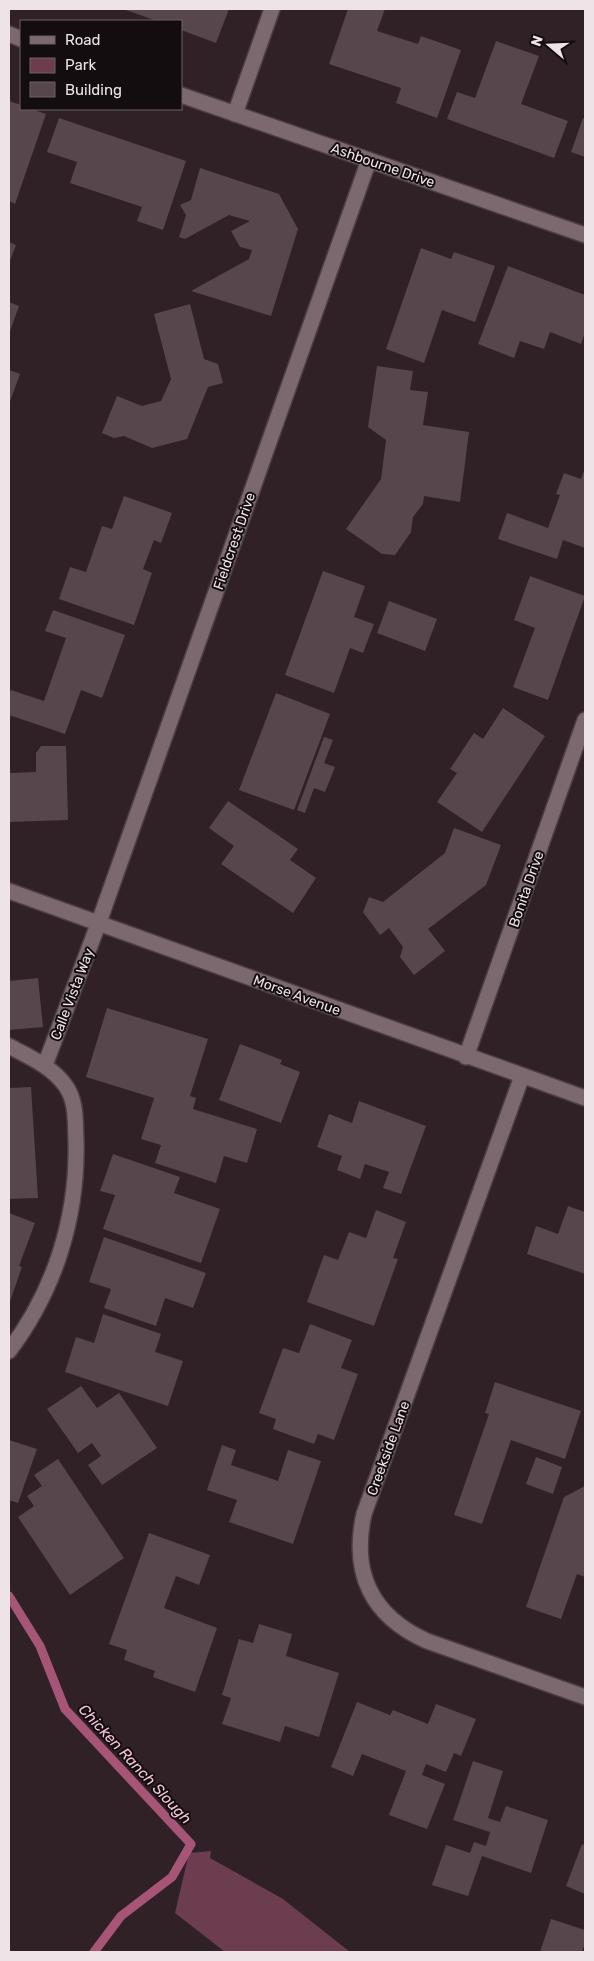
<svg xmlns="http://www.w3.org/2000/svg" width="594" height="1961" font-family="Rubik,sans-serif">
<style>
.green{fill:#6c3c4f}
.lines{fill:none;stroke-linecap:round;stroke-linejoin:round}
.stream{stroke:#a65577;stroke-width:9}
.building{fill:#57464c}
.minor-casing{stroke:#4b3e43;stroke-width:18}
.tertiary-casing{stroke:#4b3e43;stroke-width:18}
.minor{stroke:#7b696f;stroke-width:15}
.tertiary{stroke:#7b696f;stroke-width:15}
.labels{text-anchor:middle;stroke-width:4;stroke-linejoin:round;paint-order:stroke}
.street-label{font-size:14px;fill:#eee3e7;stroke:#130d0f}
.water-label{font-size:15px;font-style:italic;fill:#f3c5d6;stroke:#130d0f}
</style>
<rect width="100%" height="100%" fill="#302126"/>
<path class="green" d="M211 1851 210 1858 283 1899 350 1952H225L175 1913 189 1853Z"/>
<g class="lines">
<path class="stream" d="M9 1596 40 1646 65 1709 191 1844 172 1877 121 1916 94 1952"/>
</g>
<g class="building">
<path d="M123 9H229L216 43 181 30V21H157Z"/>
<path d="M348 9H385L377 31 418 44 421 36 461 50 437 118 396 103 401 88 329 64Z"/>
<path d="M496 41 539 56 521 104 568 121 554 158 447 119 457 92 475 98Z"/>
<path d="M9 101 21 105V109H31L46 114 15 204 9 201Z"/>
<path d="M59 118 186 161 163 230 137 221 142 207 70 183 77 162 47 152Z"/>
<path d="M583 118 585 119V157L571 152Z"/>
<path d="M200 168 279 194 298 229 271 316 191 291 249 259 252 250 240 247 231 231 250 221 229 215 185 239 179 237 186 215 180 205 191 200Z"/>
<path d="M9 242 16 245 9 263Z"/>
<path d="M421 248 451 259 454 252 495 266 475 322 442 310 424 363 386 349Z"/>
<path d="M508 266 585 295V332L581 344 550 332 544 349 520 341 514 358 478 344Z"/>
<path d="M9 302 19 306 9 334Z"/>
<path d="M190 304 204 359 218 364 223 383 208 387 187 439 152 448 124 436 114 438 102 433 117 396 142 406 161 401 171 379 154 314Z"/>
<path d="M377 366 413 371 410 390 428 392 423 425 469 432 460 502 424 496 423 504 413 517 411 532 395 555 382 554 346 529 381 479 386 440 368 427Z"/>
<path d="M9 370 20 374 9 404Z"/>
<path d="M585 468V548L563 540 557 559 498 539 507 513 548 528 560 495 556 494 564 473 581 479Z"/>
<path d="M124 496 172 513 161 543 154 540 143 569 152 573 134 625 59 599 70 567 86 572 102 526 112 529Z"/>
<path d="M323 571 365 586 354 617 374 624 363 653 350 648 334 693 285 675Z"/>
<path d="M530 576 585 596 548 700 513 687 535 628 514 620Z"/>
<path d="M389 601 437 619 425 651 377 633Z"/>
<path d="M53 610 125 635 102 698 81 690 65 734 9 715V696L11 690 44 701 66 638 45 631Z"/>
<path d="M276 693 330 714 294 810 239 790Z"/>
<path d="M503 708 545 736 482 832 437 802 457 773 450 769 474 733 483 739Z"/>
<path d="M324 737 333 740 324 763 335 767 325 792 314 788 305 813 297 810Z"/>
<path d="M41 746H66L68 820 9 822V773L36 772V753Z"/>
<path d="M228 801 298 849 290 860 316 878 293 913 221 864 234 846 209 828Z"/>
<path d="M454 828 501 845 486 885 428 929 445 951 414 975 400 957 403 947 389 928 380 935 363 912 369 897 383 902 445 853Z"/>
<path d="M38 978 43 1027 9 1030V981Z"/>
<path d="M107 1008 208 1039 190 1096 196 1098 193 1109 257 1129 247 1163 224 1156 216 1183 155 1163 161 1145 141 1139 154 1098 86 1077Z"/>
<path d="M240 1044 282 1060 280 1064 300 1072 281 1123 219 1100Z"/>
<path d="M31 1087 38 1198 9 1199V1088Z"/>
<path d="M359 1101 426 1126 401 1194 383 1188 389 1172 365 1164 360 1179 337 1170 342 1156 317 1147 329 1114 352 1123Z"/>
<path d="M113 1154 180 1177 174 1193 220 1209 201 1263 103 1229 115 1195 100 1191Z"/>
<path d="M568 1206 585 1212V1274L527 1254 536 1226 558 1234Z"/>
<path d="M376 1210 406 1222 393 1258 398 1259 374 1326 307 1302 324 1255 338 1260 349 1232 366 1238Z"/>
<path d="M9 1213 35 1223 19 1266 22 1267 9 1304Z"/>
<path d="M104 1237 206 1273 193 1308 165 1298 156 1326 104 1308 111 1289 89 1282Z"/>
<path d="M103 1314 161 1334 155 1352 183 1361 168 1406 65 1372 76 1337 94 1343Z"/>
<path d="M310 1324 352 1340 341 1368 358 1374 334 1440 318 1434 314 1444 273 1429 276 1419 259 1413 283 1348 299 1353Z"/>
<path d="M495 1382 581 1411 565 1459 511 1440 482 1524 454 1515 489 1414 485 1413Z"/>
<path d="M81 1386 97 1408 119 1393 157 1448 102 1485 88 1465 101 1456 92 1443 78 1453 47 1409Z"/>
<path d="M9 1440 37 1449 18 1503 9 1500Z"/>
<path d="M222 1445 236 1450 231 1465 278 1481 288 1450 321 1461 293 1544 229 1522 237 1500 207 1490Z"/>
<path d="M536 1457 562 1467 553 1494 526 1484Z"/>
<path d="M58 1459 124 1558 70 1595 18 1517 34 1506 27 1496 42 1486 34 1475Z"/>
<path d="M585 1486V1577L577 1574 561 1619 526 1607 564 1497Z"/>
<path d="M149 1533 210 1555 199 1585 176 1576 164 1608 217 1628 195 1692 153 1677 155 1671 124 1660 127 1650 109 1644Z"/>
<path d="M259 1624 292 1634 286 1656 339 1673 319 1737 285 1726 280 1742 222 1724 231 1698 222 1695 239 1639 253 1643Z"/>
<path d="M357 1702 390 1715 393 1710 428 1724 436 1704 476 1719 461 1756 454 1753 446 1772 426 1764 422 1775 445 1784 427 1829 389 1815 406 1771 362 1754 353 1776 331 1767Z"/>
<path d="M473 1761 503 1771 488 1818 500 1822 506 1806 548 1820 531 1873 482 1856 468 1896 432 1885 446 1845 470 1853 474 1842 486 1846 490 1832 453 1820Z"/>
<path d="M582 1844 585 1845V1894L566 1886Z"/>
<path d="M551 1919 585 1930V1943L582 1952H540Z"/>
</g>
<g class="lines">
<g class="minor-casing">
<g id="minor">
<path d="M9 34 21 39"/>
<path d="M181 95 585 235"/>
<path d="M235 114 272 9"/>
<path d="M9 1046C29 1057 51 1066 65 1085 77 1101 75 1122 76 1140 78 1217 55 1290 9 1351"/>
<path d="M466 1057 585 720"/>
<path d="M45 1065 99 922 369 160"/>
<path d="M522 1076 364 1514C351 1573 371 1616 427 1641L585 1697"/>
</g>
</g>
<g class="tertiary-casing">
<path id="tertiary" d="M9 891 585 1098"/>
</g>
<use href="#minor" class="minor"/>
<use href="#tertiary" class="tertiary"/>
</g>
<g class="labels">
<g class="street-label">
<text transform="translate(383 165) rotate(19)" y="5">Ashbourne Drive</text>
<text transform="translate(234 541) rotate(-71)" y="5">Fieldcrest Drive</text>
<text transform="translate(526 889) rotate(-71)" y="5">Bonita Drive</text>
<text transform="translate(72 994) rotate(-69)" y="5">Calle Vista Way</text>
<text transform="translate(297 995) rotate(20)" y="5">Morse Avenue</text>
<text transform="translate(388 1448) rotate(-70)" y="5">Creekside Lane</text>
</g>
<g class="water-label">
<text transform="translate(135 1764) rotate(47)" y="5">Chicken Ranch Slough</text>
</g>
</g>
<rect width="594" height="1961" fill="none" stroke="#eee3e7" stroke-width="20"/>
<rect x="20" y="20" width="162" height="90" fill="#130d0f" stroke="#6b6365"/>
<rect x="30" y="36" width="25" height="8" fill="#7b696f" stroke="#6b6365"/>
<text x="65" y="45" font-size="15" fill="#eee3e7">Road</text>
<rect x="30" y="58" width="25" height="15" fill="#6c3c4f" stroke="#6b6365"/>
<text x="65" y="70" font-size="15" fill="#eee3e7">Park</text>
<rect x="30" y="82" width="25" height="15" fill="#57464c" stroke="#6b6365"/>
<text x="65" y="95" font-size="15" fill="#eee3e7">Building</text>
<g transform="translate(549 45) rotate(289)" stroke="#130d0f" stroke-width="4" paint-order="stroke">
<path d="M0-4L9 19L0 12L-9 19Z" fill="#eee3e7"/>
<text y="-8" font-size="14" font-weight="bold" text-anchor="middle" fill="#eee3e7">N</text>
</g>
</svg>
